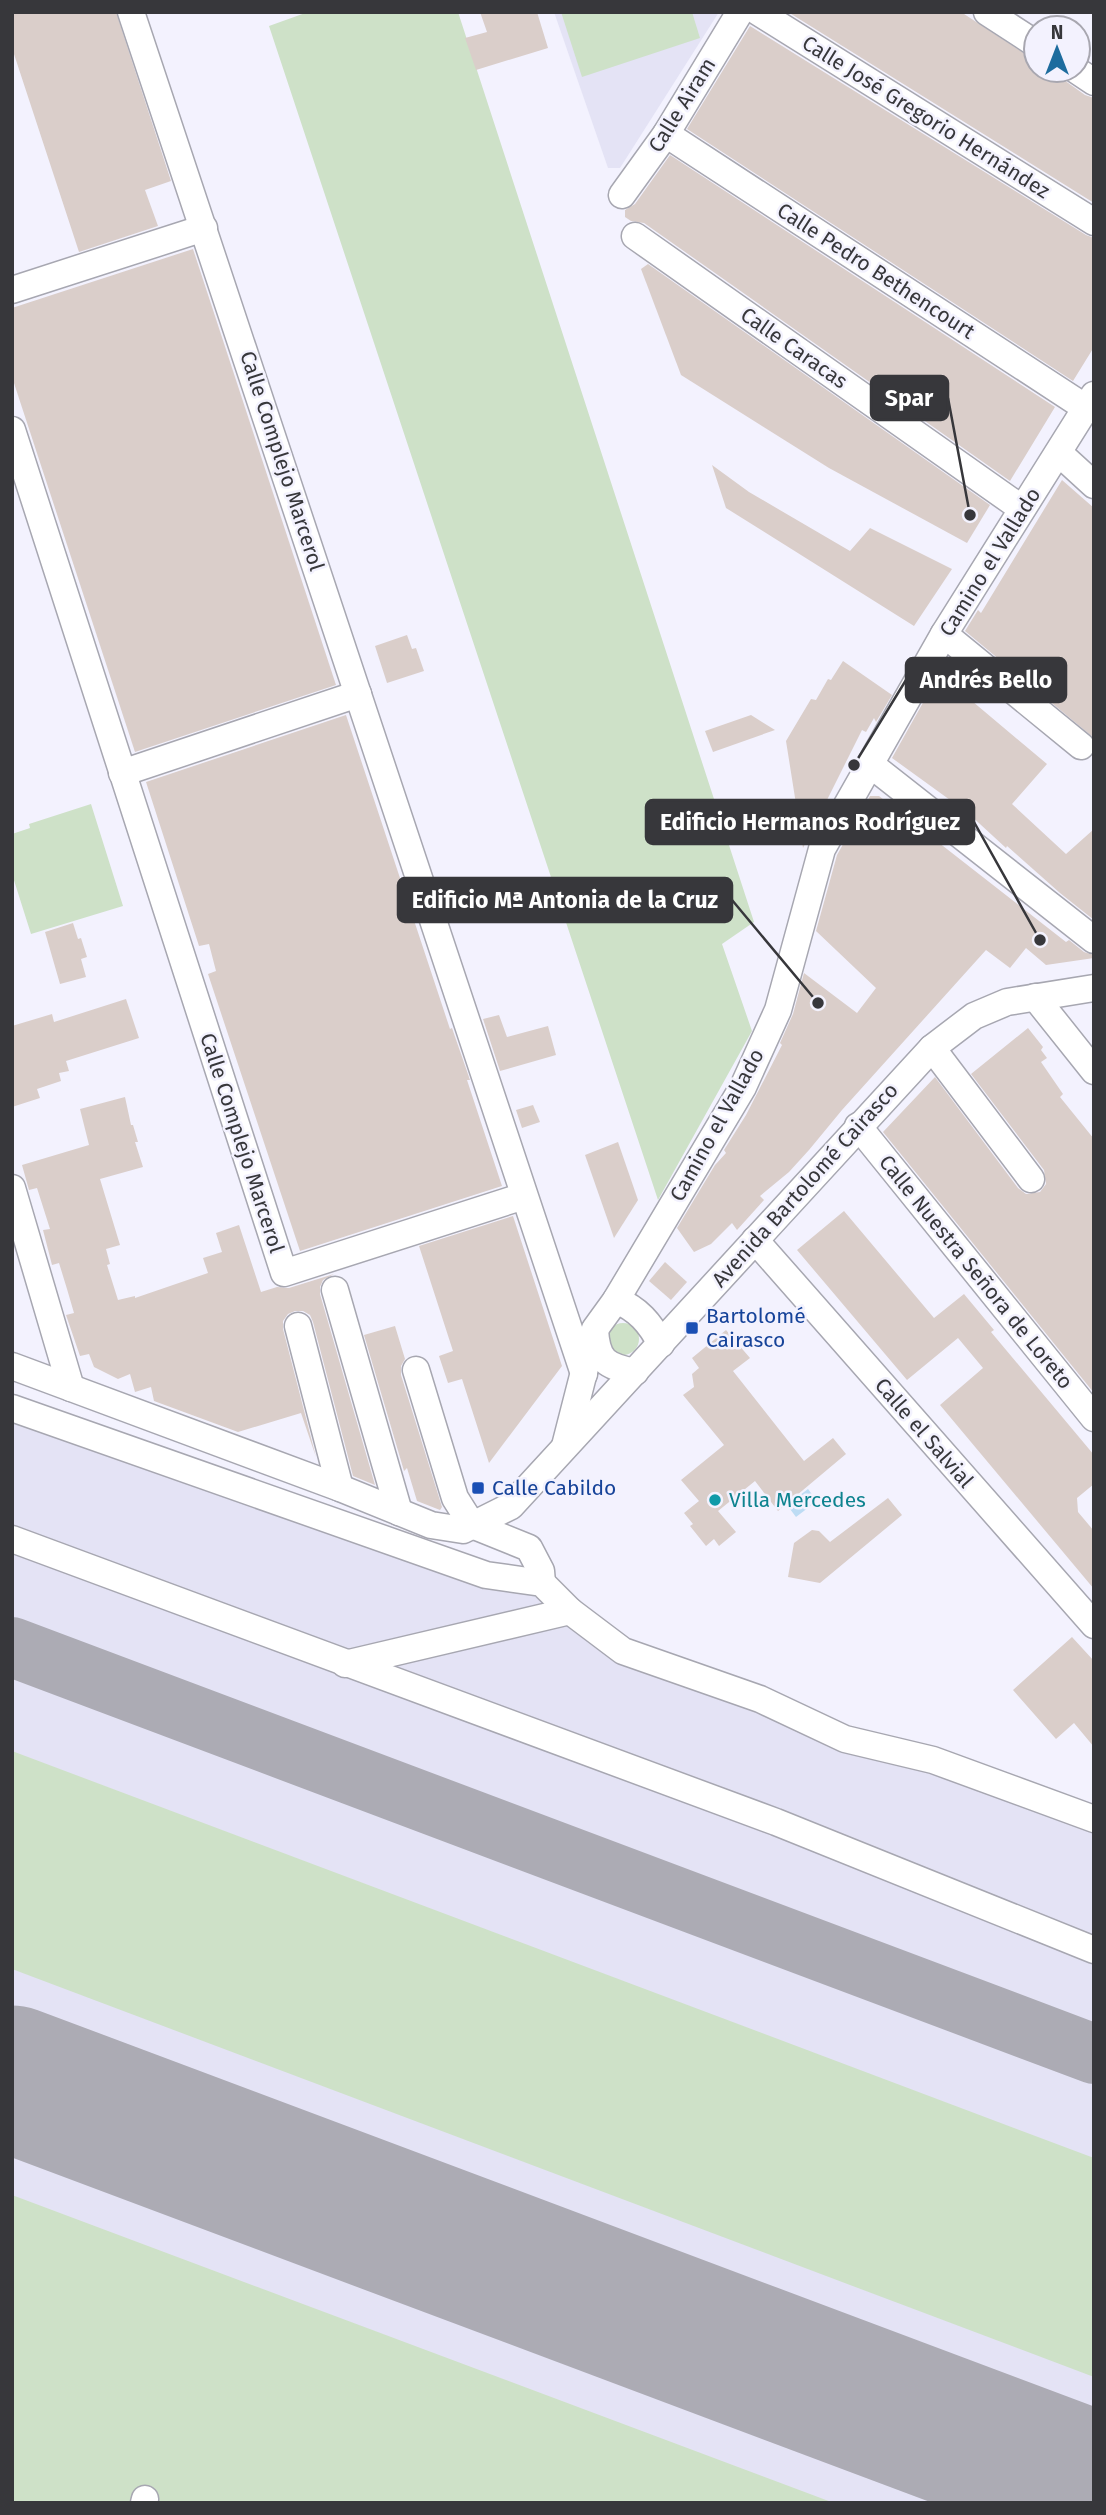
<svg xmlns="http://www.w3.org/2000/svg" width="1106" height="2515" font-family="'Fira Sans',sans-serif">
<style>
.built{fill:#e4e3f5}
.green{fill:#cee1c8}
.water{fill:#bddcf4}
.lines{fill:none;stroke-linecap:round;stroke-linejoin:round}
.taxiway{stroke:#acabb4;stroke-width:60}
.runway{stroke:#acabb4;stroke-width:147}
.building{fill:#daceca}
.minor-casing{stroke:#a7a7b1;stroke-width:29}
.minor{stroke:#fff;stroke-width:26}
.transit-dot{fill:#1a4fb4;stroke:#f3f2fe;stroke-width:2.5}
.culture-dot{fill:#0f9aa8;stroke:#f3f2fe;stroke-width:2.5}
.labels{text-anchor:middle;stroke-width:5;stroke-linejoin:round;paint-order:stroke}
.street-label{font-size:21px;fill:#37373b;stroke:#f3f2fe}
.transit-label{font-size:21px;fill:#164399;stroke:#f3f2fe;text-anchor:start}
.culture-label{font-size:21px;fill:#0d838f;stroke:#f3f2fe;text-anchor:start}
.leader{fill:none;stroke:#37373b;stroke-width:2.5}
.callout-dot{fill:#37373b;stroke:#f3f2fe;stroke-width:2.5}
.callout{fill:#37373b;stroke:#37373b;stroke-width:2.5}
.callout-label{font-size:23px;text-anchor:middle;font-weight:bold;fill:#fff}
</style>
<rect width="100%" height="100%" fill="#f3f2fe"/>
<g class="built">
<path d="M554 12H719L620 168H608Z"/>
<path d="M12 1399 577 1605 624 1647 1094 1813V2503H12Z"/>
</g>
<g class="green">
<path d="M308 12H458L754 922 722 944 752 1031 658 1200 269 26Z"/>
<path d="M561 12H692L700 38 582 77Z"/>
<path d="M91 804 123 906 31 934 12 874V834L30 828 29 824Z"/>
<circle cx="623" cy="1339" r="16"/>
<path d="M12 1751 1094 2158V2377L12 1969Z"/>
<path d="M12 2195 834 2503H12Z"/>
</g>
<path class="water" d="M808 1489 817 1501 796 1517 787 1505Z"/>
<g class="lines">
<path class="taxiway" d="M12 1647 1094 2054"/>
<path class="runway" d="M12 2079 1094 2485"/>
</g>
<g class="building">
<path d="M12 12H116L171 181 145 190 158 226 79 252 12 48Z"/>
<path d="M480 12H537L548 48 476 70 465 38 487 32Z"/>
<path d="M788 12H961L1036 61V70H1050L1085 95 1094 98V203Z"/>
<path d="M750 26 1086 235 1094 238V347L1073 381 687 129Z"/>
<path d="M670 155 1055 407 1010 481 644 223 631 221 625 217V210L635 204Z"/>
<path d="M193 249 336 685 135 752 12 377V308Z"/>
<path d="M648 264 990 505 967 543 829 468 681 375 641 269Z"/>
<path d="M712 465 749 492 850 551 870 528 952 569 914 626 726 508Z"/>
<path d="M1062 480 1094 508V738L965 631 978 610 981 613Z"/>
<path d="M407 635 412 649 416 648 424 671 387 683 375 646Z"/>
<path d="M948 658 977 681 972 701 1047 764 1012 804 1066 854 1094 829V920L1060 893 1007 846 1006 848 968 813 892 758Z"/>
<path d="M843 661 892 695 876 722 874 718 866 732 862 730 803 848 786 741 811 699 816 700 828 679 831 680Z"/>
<path d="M346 715 450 1029 452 1028 470 1080H467L502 1186 300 1251 208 974 216 971 209 944 199 946 146 782Z"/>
<path d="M751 715 775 730 713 752 705 731Z"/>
<path d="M870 796H879L1066 942 1069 940 1084 952 1094 955V958L1046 965 1026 948 1010 968 986 950 842 1110 809 1150 789 1172 760 1196 764 1200 737 1230 732 1223 711 1244 694 1252 677 1228 715 1165 726 1153 724 1150 746 1115 782 1045 780 1043 793 1014 804 973 857 1013 876 988 816 931 837 855Z"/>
<path d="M73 923 78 939 81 938 87 957 81 959 86 977 60 984 45 932Z"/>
<path d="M126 999 139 1038 66 1061 69 1071 59 1073 61 1081 37 1089 40 1098 12 1107V1026L52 1014 54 1022Z"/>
<path d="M499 1015 507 1037 548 1026 556 1055 500 1071 483 1019Z"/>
<path d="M1028 1028 1043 1047 1041 1050 1047 1058 1041 1062 1063 1094 1060 1097 1094 1139V1393L883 1132 935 1077 1018 1188 1026 1194 1040 1192 1046 1184 1044 1170 971 1074Z"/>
<path d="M125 1097 131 1125H133L138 1142H135L143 1167 100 1179 120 1245 106 1249 110 1264 107 1265 118 1300 135 1296V1298L208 1273 203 1258 222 1252 216 1233 239 1225 261 1292 277 1287 289 1288 334 1274 323 1280 320 1287V1294L375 1485 353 1476 313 1322 310 1315 303 1311H295L288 1314 283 1321V1329L316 1457 301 1413 238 1432 154 1401 151 1387 135 1392 130 1374 118 1379 94 1367 89 1354 80 1356 66 1315 74 1313 67 1289 59 1263 52 1265 43 1230 50 1229 37 1188 29 1190 22 1165 89 1145 80 1109Z"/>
<path d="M533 1105 540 1122 522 1128 516 1110Z"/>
<path d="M618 1142 638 1200 614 1238 585 1155Z"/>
<path d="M844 1211 934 1318 964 1294 994 1330 991 1332 1094 1455V1484L1077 1498 1078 1512 1094 1531V1589L940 1405 983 1368 958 1338 907 1380 797 1250Z"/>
<path d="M513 1216 562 1366 489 1463 462 1379 448 1383 439 1356 453 1351 419 1246Z"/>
<path d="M665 1262 687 1282 671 1300 649 1281Z"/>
<path d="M395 1326 405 1359 401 1366V1375L442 1507 440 1510 417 1501 407 1468 404 1471 364 1335Z"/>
<path d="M726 1330 750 1358 733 1371 804 1461 833 1438 846 1454 778 1511 755 1481 718 1511 736 1532 719 1546 714 1539 706 1546 690 1526 693 1524 684 1513 699 1501 681 1480 724 1445 683 1395 694 1387 692 1374 699 1368 692 1358Z"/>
<path d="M888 1498 902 1515 820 1583 788 1577 794 1543 812 1530 819 1531 830 1542Z"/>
<path d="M1072 1637 1094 1661V1747L1074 1723 1056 1739 1013 1690Z"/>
</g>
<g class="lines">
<g class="minor-casing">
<g id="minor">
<path d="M131 12 584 1374"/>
<path d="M758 12 1094 222"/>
<path d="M987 12 1036 44"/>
<path d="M1076 70 1094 82"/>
<path d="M666 134 1086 408"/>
<path d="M622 195 666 134 740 12"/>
<path d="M635 236 1021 508"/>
<path d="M12 290 204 228"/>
<path d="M12 430 284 1273 524 1196"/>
<path d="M1059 453 1094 485"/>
<path d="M944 634 1081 746"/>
<path d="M870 764 1094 940"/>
<path d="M122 773 358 694"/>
<path d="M1035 997 1094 1071"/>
<path d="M932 1048 1031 1179"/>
<path d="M858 1126 1094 1418"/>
<path d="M12 1188 71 1388"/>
<path d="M755 1240 1094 1625"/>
<path d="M335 1290 399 1512"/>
<path d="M616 1300C638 1309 650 1323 661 1344"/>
<path d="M298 1326 340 1488"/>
<path d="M595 1330C597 1361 606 1366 635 1372"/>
<path d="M12 1366 340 1488 431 1525 463 1530 511 1506 932 1048 974 1016 1007 1002 1094 988"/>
<path d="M416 1370 455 1498 472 1525 529 1548 541 1571 542 1583"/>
<path d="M12 1408 486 1575 542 1583 570 1611"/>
<path d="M565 1446 595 1329 616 1300 743 1087 778 1010 822 849 944 634 1094 395"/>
<path d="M12 1539 776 1822 1094 1950"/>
<path d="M345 1664 570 1611 623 1651 760 1699 845 1739 933 1760 1094 1819"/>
<path d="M144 2503 145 2499"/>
</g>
</g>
<use href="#minor" class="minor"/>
</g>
<g class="transit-dot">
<rect x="685" y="1321" width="14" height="14" rx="3.5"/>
<rect x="471" y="1481" width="14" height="14" rx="3.5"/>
</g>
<circle class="culture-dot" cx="715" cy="1500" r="7"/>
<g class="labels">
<g class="street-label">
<text transform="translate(682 105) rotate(-58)" y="7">Calle Airam</text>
<text transform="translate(926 117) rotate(32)" y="7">Calle José Gregorio Hernández</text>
<text transform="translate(876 271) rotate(33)" y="7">Calle Pedro Bethencourt</text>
<text transform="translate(794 348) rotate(35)" y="7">Calle Caracas</text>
<text transform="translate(282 461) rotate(72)" y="7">Calle Complejo Marcerol</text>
<text transform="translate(990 562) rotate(-58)" y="7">Camino el Vallado</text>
<text transform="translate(717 1125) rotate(-61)" y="7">Camino el Vallado</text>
<text transform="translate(242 1143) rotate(72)" y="7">Calle Complejo Marcerol</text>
<text transform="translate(805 1185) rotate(-48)" y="7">Avenida Bartolomé Cairasco</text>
<text transform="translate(976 1272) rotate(51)" y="7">Calle Nuestra Señora de Loreto</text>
<text transform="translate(924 1433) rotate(49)" y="7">Calle el Salvial</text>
</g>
<g class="transit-label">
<text x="706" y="1323">Bartolomé<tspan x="706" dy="24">Cairasco</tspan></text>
<text x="492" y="1495">Calle Cabildo</text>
</g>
<g class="culture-label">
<text x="729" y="1507">Villa Mercedes</text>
</g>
</g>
<path class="leader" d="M970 515L948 398M854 765L906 680M1040 940L974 822M818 1003L732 900"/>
<g class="callout-dot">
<circle cx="970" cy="515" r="7"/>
<circle cx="854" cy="765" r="7"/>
<circle cx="1040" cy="940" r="7"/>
<circle cx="818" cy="1003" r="7"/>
</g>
<g class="callout">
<rect x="871" y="376" width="77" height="44" rx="7"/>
<rect x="906" y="658" width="160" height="44" rx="7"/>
<rect x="646" y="800" width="328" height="44" rx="7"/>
<rect x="398" y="878" width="334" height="44" rx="7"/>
</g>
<g class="callout-label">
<text x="909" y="406">Spar</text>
<text x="986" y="688">Andrés Bello</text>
<text x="810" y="830">Edificio Hermanos Rodríguez</text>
<text x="565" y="908">Edificio Mª Antonia de la Cruz</text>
</g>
<rect width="1106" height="2515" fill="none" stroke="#37373b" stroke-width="28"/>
<g transform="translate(1057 49)"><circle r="33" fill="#f3f2fe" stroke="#a8a7b0" stroke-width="2"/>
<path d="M0-5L12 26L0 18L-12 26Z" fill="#1d6c9e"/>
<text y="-10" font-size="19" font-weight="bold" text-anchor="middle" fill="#37373b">N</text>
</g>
</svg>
